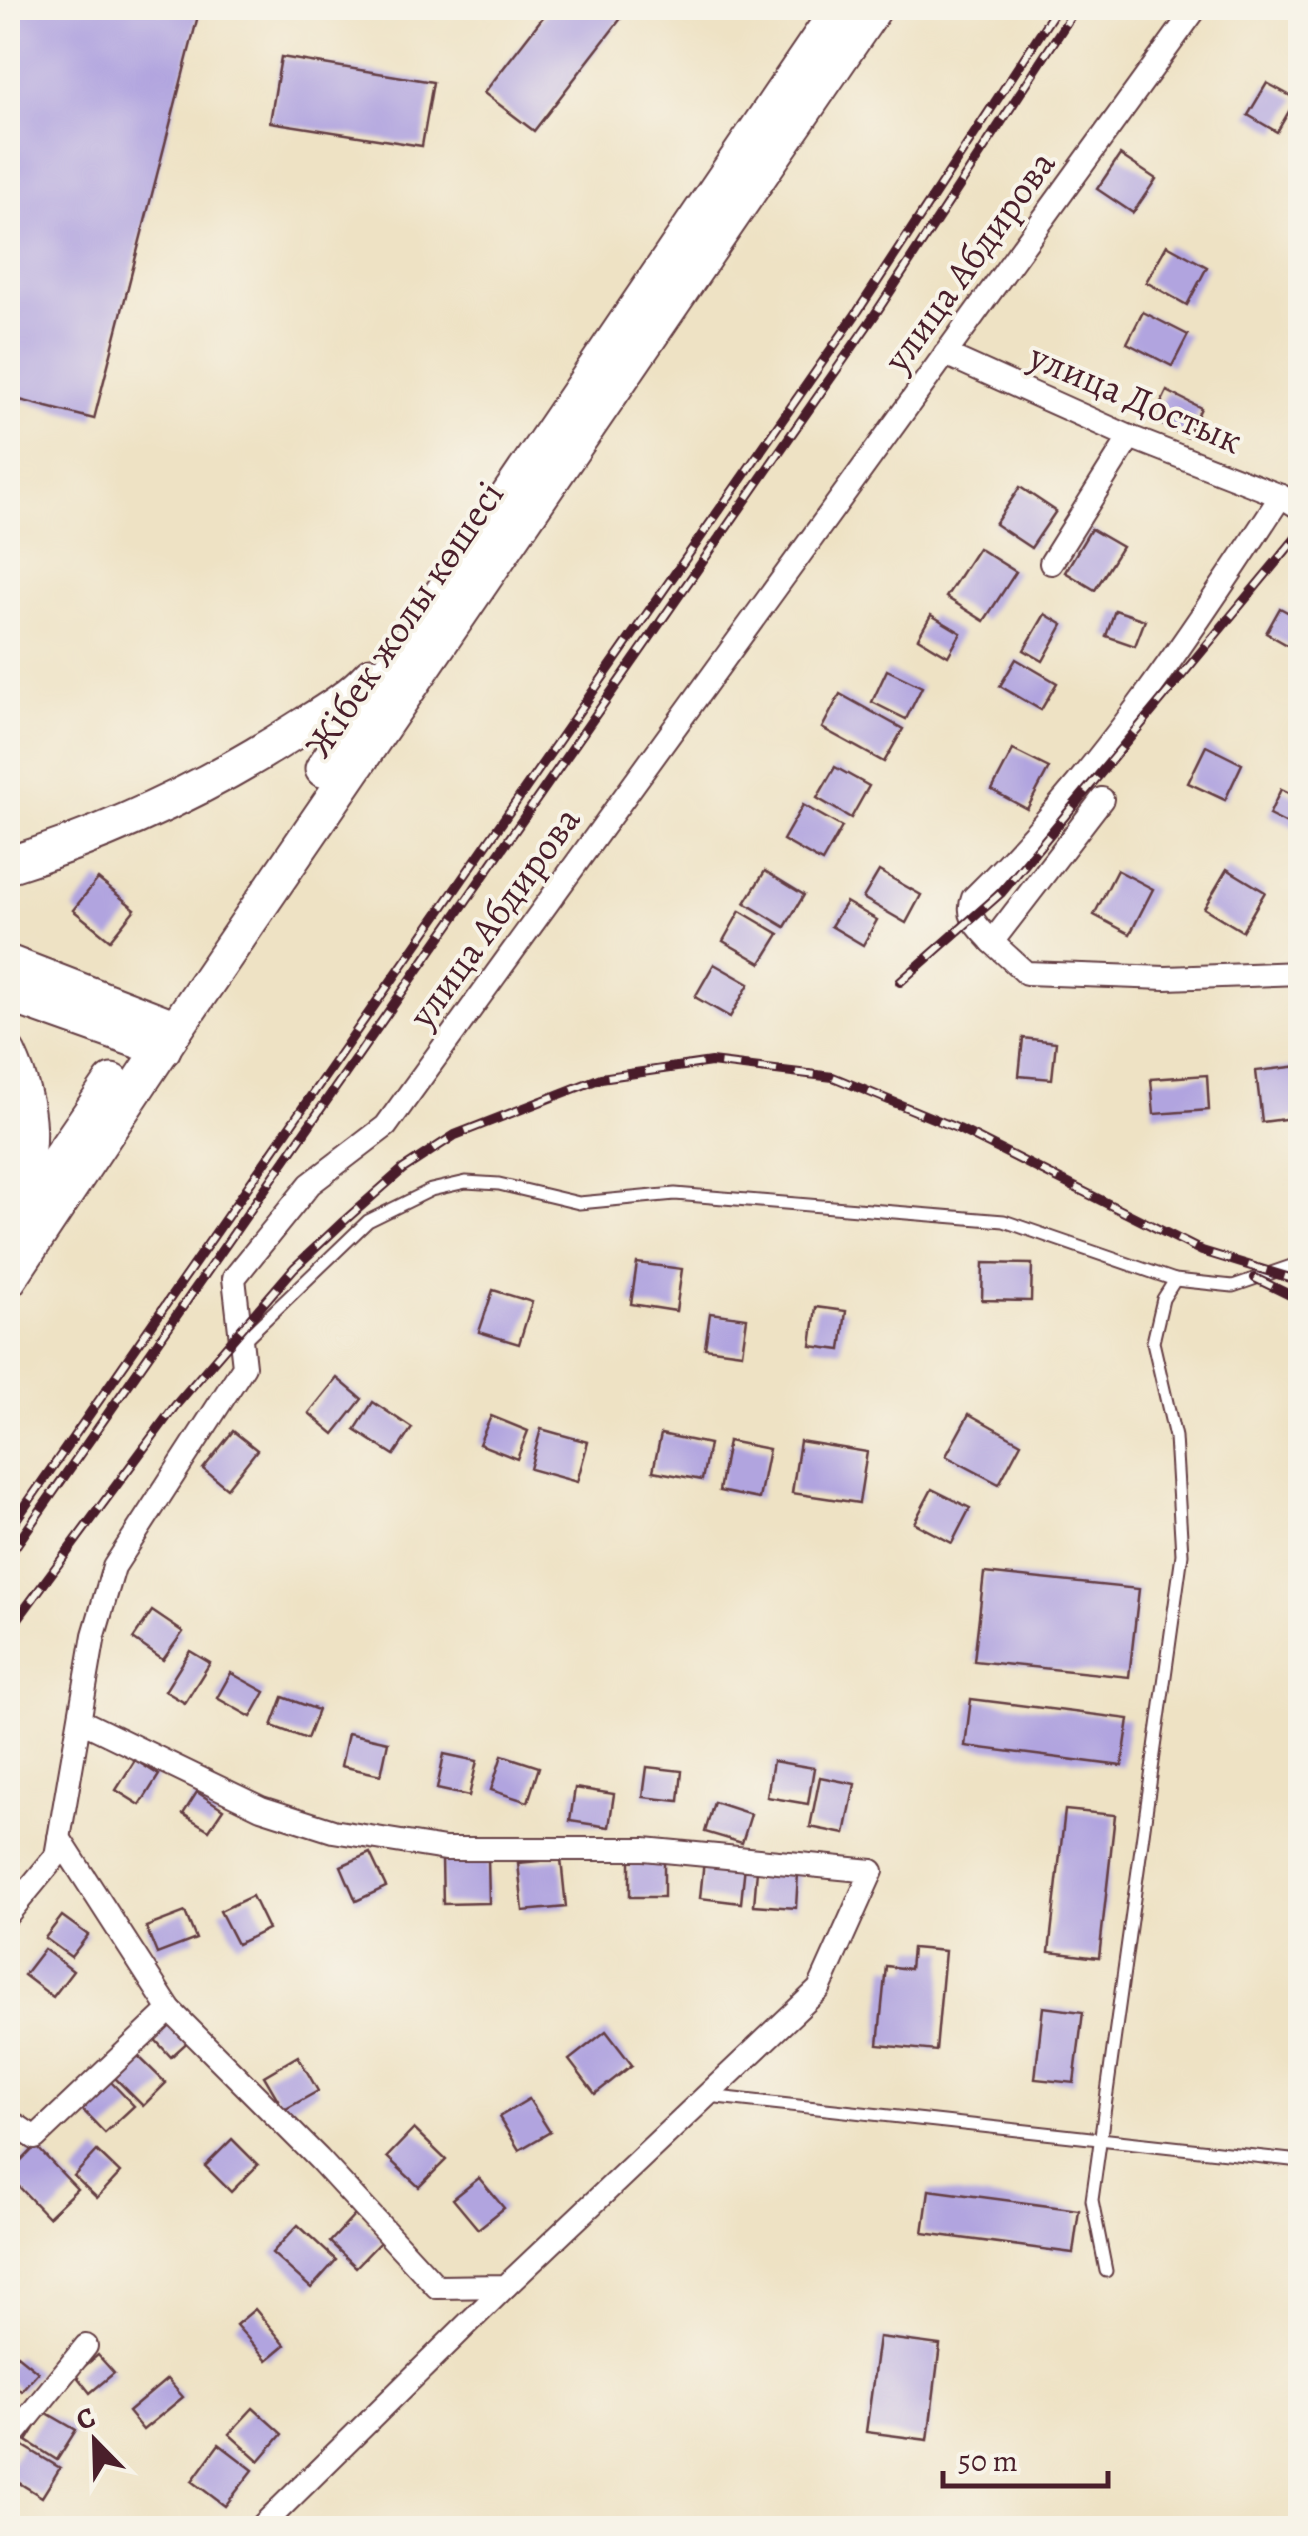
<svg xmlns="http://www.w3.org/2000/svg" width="1308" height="2536" font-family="Alegreya,serif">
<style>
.building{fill:#b1a4df}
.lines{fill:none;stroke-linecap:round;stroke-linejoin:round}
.lane-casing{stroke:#633c42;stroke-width:15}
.street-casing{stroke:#633c42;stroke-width:26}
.primary-casing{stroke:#633c42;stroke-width:39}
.lane{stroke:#fff;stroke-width:11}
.street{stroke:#fff;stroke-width:22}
.primary{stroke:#fff;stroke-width:35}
.rail-casing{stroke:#4a1f2b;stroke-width:10}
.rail{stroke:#f7f3e8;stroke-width:6;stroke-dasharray:19;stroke-linecap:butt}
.labels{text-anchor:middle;stroke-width:8;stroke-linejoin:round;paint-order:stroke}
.street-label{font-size:38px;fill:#4a1f2b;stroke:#f7f3e8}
</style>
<rect width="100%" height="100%" fill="#f7f3e8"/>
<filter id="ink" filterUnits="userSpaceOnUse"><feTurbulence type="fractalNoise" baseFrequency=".01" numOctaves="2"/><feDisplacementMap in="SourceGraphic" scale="20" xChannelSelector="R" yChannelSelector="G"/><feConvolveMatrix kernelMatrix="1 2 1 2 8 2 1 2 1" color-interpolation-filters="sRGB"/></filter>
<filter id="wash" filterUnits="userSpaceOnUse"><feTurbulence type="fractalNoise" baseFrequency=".0048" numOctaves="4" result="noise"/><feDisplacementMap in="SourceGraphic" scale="40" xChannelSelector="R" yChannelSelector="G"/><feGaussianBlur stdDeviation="2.25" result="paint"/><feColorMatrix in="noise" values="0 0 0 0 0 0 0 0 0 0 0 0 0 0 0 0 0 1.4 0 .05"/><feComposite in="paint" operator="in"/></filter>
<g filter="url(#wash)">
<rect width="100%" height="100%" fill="#eee2c4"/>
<g id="blocks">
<g class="building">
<path d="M8 8H200L94 419 8 397Z"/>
<path d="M550 8H629L534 131 484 93Z"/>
<path d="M281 57 433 82 422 146 270 122Z"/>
<path d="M1267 83 1296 99 1277 132 1248 115Z"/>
<path d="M1120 155 1156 179 1133 213 1097 189Z"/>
<path d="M1167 245 1207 267 1187 305 1146 282Z"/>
<path d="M1143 312 1188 335 1172 366 1127 343Z"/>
<path d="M1167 391 1201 408 1187 437 1153 420Z"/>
<path d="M1020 487 1056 511 1031 548 995 524Z"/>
<path d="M1091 529 1122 547 1095 590 1065 572Z"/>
<path d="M978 548 1016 572 984 621 946 597Z"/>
<path d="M1280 608 1300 619V652L1266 633Z"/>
<path d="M1115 610 1145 620 1135 646 1106 636Z"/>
<path d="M1045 614 1063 625 1043 661 1024 650Z"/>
<path d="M931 615 961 633 948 656 918 638Z"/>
<path d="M1016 659 1057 683 1041 710 1000 686Z"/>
<path d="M887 670 922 687 906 719 872 702Z"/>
<path d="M840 694 903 729 884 762 822 728Z"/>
<path d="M1206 746 1242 764 1225 800 1188 783Z"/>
<path d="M1013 750 1049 768 1027 809 992 790Z"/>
<path d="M835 767 869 786 851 818 817 798Z"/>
<path d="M1281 789 1300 798V816L1295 828 1269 815Z"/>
<path d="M803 805 842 827 822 862 783 840Z"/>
<path d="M1227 869 1265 892 1242 931 1204 908Z"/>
<path d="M1117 870 1153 889 1130 934 1094 915Z"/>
<path d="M765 871 804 895 785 927 745 903Z"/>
<path d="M879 871 921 895 906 923 863 898Z"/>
<path d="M98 879 135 909 110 940 73 910Z"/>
<path d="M846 902 877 920 863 945 831 926Z"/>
<path d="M740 911 779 934 761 963 723 941Z"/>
<path d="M714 964 749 984 730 1017 695 997Z"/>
<path d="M1023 1038 1056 1042 1052 1079 1019 1076Z"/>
<path d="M1300 1066V1117L1262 1122 1256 1071Z"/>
<path d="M1207 1075 1209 1110 1154 1114 1151 1079Z"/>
<path d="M637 1263 682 1269 676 1311 631 1304Z"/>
<path d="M983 1263 1032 1264 1031 1301 982 1300Z"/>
<path d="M493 1290 532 1302 519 1344 479 1332Z"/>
<path d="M816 1307 846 1311 841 1350 811 1346Z"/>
<path d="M710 1313 747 1318 742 1353 705 1348Z"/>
<path d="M337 1378 362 1399 334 1434 309 1413Z"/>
<path d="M373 1402 412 1428 394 1455 355 1430Z"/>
<path d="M969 1414 1021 1443 999 1484 946 1456Z"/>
<path d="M491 1416 528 1431 517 1459 479 1444Z"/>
<path d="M541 1429 588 1442 577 1482 530 1469Z"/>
<path d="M233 1431 257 1450 227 1488 203 1469Z"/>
<path d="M661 1434 709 1444 702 1480 653 1471Z"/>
<path d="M728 1441 769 1449 759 1499 719 1491Z"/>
<path d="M800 1441 867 1452 859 1503 792 1493Z"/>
<path d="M932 1489 970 1508 952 1543 914 1523Z"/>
<path d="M984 1573 1139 1589 1129 1677 974 1661Z"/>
<path d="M152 1611 183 1632 163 1660 133 1639Z"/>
<path d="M190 1651 210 1663 185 1703 165 1691Z"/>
<path d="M231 1673 265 1692 251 1717 217 1698Z"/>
<path d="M283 1697 318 1710 307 1739 272 1726Z"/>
<path d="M971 1699 1129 1719 1122 1766 965 1746Z"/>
<path d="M348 1733 388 1742 381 1775 341 1766Z"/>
<path d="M444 1754 477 1761 469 1796 437 1789Z"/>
<path d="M502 1755 539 1767 528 1802 491 1790Z"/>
<path d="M135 1760 159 1775 140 1805 116 1790Z"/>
<path d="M773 1761 814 1768 808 1804 767 1797Z"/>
<path d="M647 1767 682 1771 679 1801 643 1797Z"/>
<path d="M820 1777 855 1784 845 1834 810 1827Z"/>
<path d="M575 1788 614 1794 609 1827 570 1821Z"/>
<path d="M197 1792 223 1809 209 1830 183 1814Z"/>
<path d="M714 1802 751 1814 742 1843 705 1832Z"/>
<path d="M1065 1810 1115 1815 1099 1958 1049 1952Z"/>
<path d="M370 1853 386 1887 356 1901 341 1866Z"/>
<path d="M488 1858 489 1903 443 1904 442 1859Z"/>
<path d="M561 1859 566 1907 523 1911 518 1863Z"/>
<rect x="630" y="1859" width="34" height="38"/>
<path d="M704 1860 745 1865 741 1903 700 1898Z"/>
<path d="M757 1870 798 1873 796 1908 754 1905Z"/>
<path d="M252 1896 268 1929 237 1944 220 1911Z"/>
<path d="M185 1912 196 1939 157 1954 146 1927Z"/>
<path d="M62 1916 88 1935 71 1957 45 1938Z"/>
<path d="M912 1948 945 1951 936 2051 878 2045 886 1966 910 1969Z"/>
<path d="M44 1949 73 1971 53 1997 24 1975Z"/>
<path d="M1043 2007 1083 2012 1074 2083 1035 2079Z"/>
<path d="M171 2015 192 2038 171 2057 150 2034Z"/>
<path d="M606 2031 632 2065 595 2094 569 2060Z"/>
<path d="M137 2055 166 2083 143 2106 115 2078Z"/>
<path d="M298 2056 318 2091 284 2110 264 2076Z"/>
<path d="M109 2080 134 2106 105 2133 80 2107Z"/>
<path d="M529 2099 550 2132 519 2150 499 2117Z"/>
<path d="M414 2129 446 2160 419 2187 387 2157Z"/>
<path d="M232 2139 258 2165 231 2192 205 2166Z"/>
<path d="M36 2146 77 2189 48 2217 8 2175Z"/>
<path d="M97 2151 120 2173 97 2198 74 2176Z"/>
<path d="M479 2178 504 2208 478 2229 453 2199Z"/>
<path d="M929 2190 1079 2210 1073 2253 923 2233Z"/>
<path d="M355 2215 382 2240 356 2267 330 2242Z"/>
<path d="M298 2225 336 2260 311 2288 272 2253Z"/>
<path d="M255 2309 285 2345 267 2360 236 2325Z"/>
<path d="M879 2337 940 2345 928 2440 866 2432Z"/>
<path d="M17 2355 38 2372 21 2391 8 2379V2366Z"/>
<path d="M98 2355 114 2373 90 2393 75 2374Z"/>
<path d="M167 2379 183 2397 143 2430 128 2412Z"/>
<path d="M253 2408 282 2434 259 2461 229 2434Z"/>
<path d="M45 2412 76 2430 57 2460 27 2441Z"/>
<path d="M219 2444 253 2470 225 2506 192 2481Z"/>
<path d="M22 2445 60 2468 42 2497 8 2476V2468Z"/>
</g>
</g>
</g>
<g filter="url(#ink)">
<use href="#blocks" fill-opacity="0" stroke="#633c42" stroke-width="2.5"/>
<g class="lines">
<g class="lane-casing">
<g id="lane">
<path d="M241 1343 368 1221 431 1190 466 1182 499 1184 579 1203 675 1194 1004 1221 1175 1280 1233 1286 1300 1263"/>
<path d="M708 2096 1300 2161"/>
<path d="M1106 2271 1092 2200 1182 1554 1175 1437 1153 1342 1163 1299 1175 1280"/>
</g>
</g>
<g class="street-casing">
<g id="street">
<path d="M945 354 1130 437 1281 496 1300 508"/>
<path d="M1051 563 1130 437"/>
<path d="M1102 799 992 942 1026 973 1166 978 1300 973"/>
<path d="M992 942C980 928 965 918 973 898 1094 779 1189 638 1281 496"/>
<path d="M59 1838 170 2010 319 2159 437 2287 506 2286 819 1989 872 1871 644 1849H445L333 1831 261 1808 81 1721"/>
<path d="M8 1914 56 1856 94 1635 114 1567 244 1366 234 1278 310 1184 386 1126 1196 8"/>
<path d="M16 2125 35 2138 170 2010"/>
<path d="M8 2442 86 2346"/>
<path d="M260 2528 506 2286"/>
</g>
</g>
<g class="primary-casing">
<g id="primary">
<path d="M323 769 840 8"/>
<path d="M8 865C110 833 207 788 298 729 324 713 350 698 371 675"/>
<path d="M8 963 176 1028"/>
<path d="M8 994 163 1049"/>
<path d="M8 1054C33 1107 34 1152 12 1207"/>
<path d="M8 1233 112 1082"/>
<path d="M8 1280 176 1028 874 8"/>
</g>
</g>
<use href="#lane" class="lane"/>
<use href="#street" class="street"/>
<use href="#primary" class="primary"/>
<g class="rail-casing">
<g id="rail">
<path d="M900 982 1001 893 1300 533"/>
<path d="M1255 1278 1300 1300"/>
<path d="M8 1531 858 311 1057 8"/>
<path d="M8 1557 874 316 1076 8"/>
<path d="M8 1632 175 1406 294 1268 344 1221 403 1169 455 1135 601 1078 711 1062 833 1077 959 1129 1202 1251 1300 1281"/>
</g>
</g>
<use href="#rail" class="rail"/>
</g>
</g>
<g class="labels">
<g class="street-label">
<text transform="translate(969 261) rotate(-54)" y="13">улица Абдирова</text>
<text transform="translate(1136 398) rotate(23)" y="13">улица Достык</text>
<text transform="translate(404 619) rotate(-56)" y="13">Жібек жолы көшесі</text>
<text transform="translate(494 917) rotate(-54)" y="13">улица Абдирова</text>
</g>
</g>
<rect width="1308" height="2536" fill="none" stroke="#f7f3e8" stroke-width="40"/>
<g transform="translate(95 2441) rotate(337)" stroke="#f7f3e8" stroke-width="8" paint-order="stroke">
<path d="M0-8L18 38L0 25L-18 38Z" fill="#4a1f2b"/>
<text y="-15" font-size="28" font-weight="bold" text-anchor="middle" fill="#4a1f2b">С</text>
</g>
<path d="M943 2471v15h165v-15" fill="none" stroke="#4a1f2b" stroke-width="5"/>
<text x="958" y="2471" font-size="30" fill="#4a1f2b" stroke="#f7f3e8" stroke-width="8" paint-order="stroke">50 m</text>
</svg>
